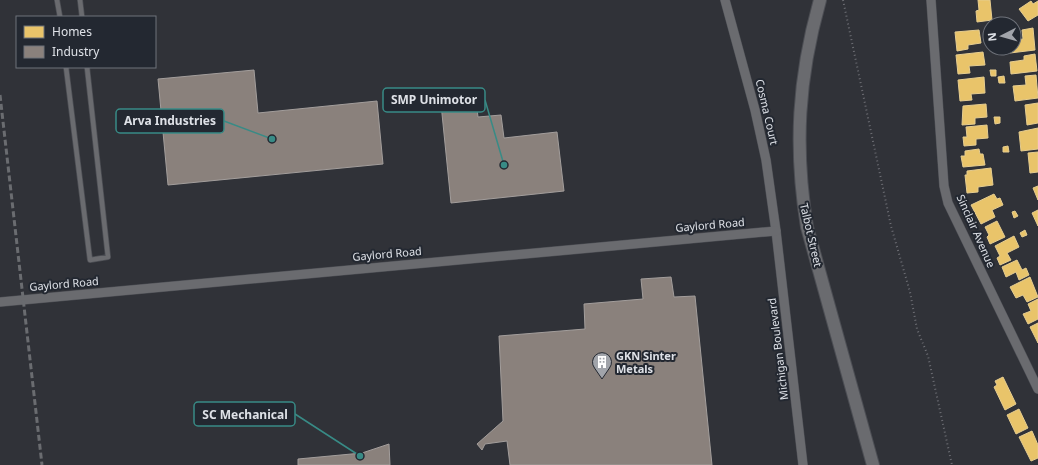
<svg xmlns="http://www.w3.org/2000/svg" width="1038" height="465" font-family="'Noto Sans',sans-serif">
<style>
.homes{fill:#e9c46a;stroke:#e6cd90}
.industry{fill:#8a817c;stroke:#a39e9c}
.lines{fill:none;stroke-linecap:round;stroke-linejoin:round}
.service-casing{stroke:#4c4e54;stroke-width:6}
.minor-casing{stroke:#4c4e54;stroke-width:10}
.secondary-casing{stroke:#4c4e54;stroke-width:14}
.path{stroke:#6d6e74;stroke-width:2;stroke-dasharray:1 3;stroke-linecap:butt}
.service{stroke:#6a6b6f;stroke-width:4.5}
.minor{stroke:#6a6b6f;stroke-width:9}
.secondary{stroke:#6a6b6f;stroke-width:12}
.rail{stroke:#6a6c70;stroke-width:3;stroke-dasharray:6 3;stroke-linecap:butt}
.labels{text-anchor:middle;stroke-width:4;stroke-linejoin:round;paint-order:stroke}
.street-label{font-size:11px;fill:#dee1e7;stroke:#232831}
.poi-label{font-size:11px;font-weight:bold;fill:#dee1e7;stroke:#232831;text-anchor:start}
.leader{fill:none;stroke:#388b86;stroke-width:1.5}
.callout-dot{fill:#388b86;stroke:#232831;stroke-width:1.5}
.callout{fill:#232831;stroke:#388b86;stroke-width:1.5}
.callout-label{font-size:12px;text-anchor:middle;font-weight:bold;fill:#dee1e7}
</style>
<rect width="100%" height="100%" fill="#303238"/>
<g class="homes">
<path d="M978 0H990L992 20 977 22 976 11 979 10Z"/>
<path d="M1031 1 1033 4 1038 1V15L1028 21 1019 9Z"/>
<path d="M1033 28 1035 50 1010 53 1009 48H1014V40L1023 39 1022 30Z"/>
<path d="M979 30 981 43 968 45V49L957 51 955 32Z"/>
<path d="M983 52 985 65 969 66 970 73 958 74 956 55Z"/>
<path d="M1035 54 1037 71 1011 74 1010 62 1024 60V56Z"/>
<path d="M990 70H996V76H991Z"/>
<path d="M1036 75 1038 98 1015 101 1013 86 1026 85 1025 76Z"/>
<path d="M1004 76 1005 83H999L998 77Z"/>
<path d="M984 77 985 93 971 94 972 100 960 101 958 80Z"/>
<path d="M1038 103V123L1027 125 1025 105Z"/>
<path d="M986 104 987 117 975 118V124L962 125 963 106Z"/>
<path d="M994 117H1000V123L995 124Z"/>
<path d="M987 125 988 138 976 139V145L964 146 963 137H967L966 127Z"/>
<path d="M1038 128V149L1021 151 1019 132Z"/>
<path d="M1008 146 1009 152H1003V147Z"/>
<path d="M979 149 980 154H983L985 165 963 167 961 156H965V151Z"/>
<path d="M1038 152V172L1030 173 1028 153Z"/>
<path d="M991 168 993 185 978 187V192L967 193 965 175H967V171Z"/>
<path d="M1038 186V200L1033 188Z"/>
<path d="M994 194 997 199 1000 198 1003 205 992 210 995 217 981 224 971 205Z"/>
<path d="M1038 210V226L1032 213Z"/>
<path d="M1015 211 1018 216 1014 218 1012 212Z"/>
<path d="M997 221 1005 237 990 244 987 237 989 235 985 227Z"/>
<path d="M1025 230 1027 235 1022 237 1020 233Z"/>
<path d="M1014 236 1019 247 1007 253 1011 260 1000 265 997 258 1000 256 995 246Z"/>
<path d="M1017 260 1022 270 1026 268 1029 275 1019 280 1016 272 1006 277 1002 267Z"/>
<path d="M1030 277 1038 297 1027 302 1023 295 1016 298 1010 287Z"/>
<path d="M1038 299V319L1028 324 1023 314 1031 311 1028 304Z"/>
<path d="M1038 323V343L1030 327Z"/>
<path d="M1003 377 1016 404 1005 410 994 387 997 385 995 381Z"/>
<path d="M1019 409 1028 428 1016 434 1007 415Z"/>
<path d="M1032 431 1038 445V458L1031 461 1019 437Z"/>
</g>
<g class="industry">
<path d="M254 70 258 113 377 101 383 164 168 185 158 79Z"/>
<path d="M476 100 478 117 501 115 504 138 557 132 564 191 451 203 441 104Z"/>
<path d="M671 277 674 297 695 296 712 465H510L507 441 485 444 482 450 477 444 503 421 499 336 585 329 584 304 643 299 641 279Z"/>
<path d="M389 444 390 465H298V459L362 453Z"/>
</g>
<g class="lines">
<g class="service-casing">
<g id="service">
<path d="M57 0 60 17"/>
<path d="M80 0 82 17"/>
<path d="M66 67 90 260 108 257 87 67"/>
</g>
</g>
<g class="minor-casing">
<g id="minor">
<path d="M725 0 755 110 766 160 776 231 803 465"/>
<path d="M931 0 944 186 948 203 1038 389"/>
<path d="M0 302 776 231"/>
</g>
</g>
<g class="secondary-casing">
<path id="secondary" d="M820 0C798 78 794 147 807 227L873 465"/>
</g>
<path class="path" d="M843 0 891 226 910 292 917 329 928 356 952 465"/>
<use href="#service" class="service"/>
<use href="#minor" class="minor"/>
<use href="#secondary" class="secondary"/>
<path class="rail" d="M0 95 42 465"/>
</g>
<defs>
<g id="building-pin" transform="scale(1)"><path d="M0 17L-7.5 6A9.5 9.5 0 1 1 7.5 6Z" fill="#a1a4aa" stroke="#232831"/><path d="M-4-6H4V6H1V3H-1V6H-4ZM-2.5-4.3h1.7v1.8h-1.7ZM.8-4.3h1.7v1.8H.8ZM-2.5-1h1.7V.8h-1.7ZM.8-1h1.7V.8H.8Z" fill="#fff"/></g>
</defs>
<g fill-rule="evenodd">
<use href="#building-pin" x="602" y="362"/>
</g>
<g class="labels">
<g class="street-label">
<text transform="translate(767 112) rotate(77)" y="4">Cosma Court</text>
<text transform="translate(710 225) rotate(-5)" y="4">Gaylord Road</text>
<text transform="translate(976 231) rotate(66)" y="4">Sinclair Avenue</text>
<text transform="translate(811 235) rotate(77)" y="4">Talbot Street</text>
<text transform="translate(387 254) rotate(-5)" y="4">Gaylord Road</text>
<text transform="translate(64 284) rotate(-5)" y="4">Gaylord Road</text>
<text transform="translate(778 349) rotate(-97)" y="4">Michigan Boulevard</text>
</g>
<g class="poi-label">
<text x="616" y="360">GKN Sinter<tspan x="616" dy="13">Metals</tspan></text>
</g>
</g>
<path class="leader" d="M504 165L485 100M272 139L224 121M360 456L295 414"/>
<g class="callout-dot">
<circle cx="504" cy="165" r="4"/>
<circle cx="272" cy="139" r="4"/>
<circle cx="360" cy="456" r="4"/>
</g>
<g class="callout">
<rect x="383" y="88" width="102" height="24" rx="4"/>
<rect x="116" y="109" width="108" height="24" rx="4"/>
<rect x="194" y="402" width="101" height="24" rx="4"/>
</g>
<g class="callout-label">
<text x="434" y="104">SMP Unimotor</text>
<text x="170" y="125">Arva Industries</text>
<text x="245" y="419">SC Mechanical</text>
</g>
<rect x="16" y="16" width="140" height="52" fill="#232831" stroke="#6e727a"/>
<rect x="24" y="26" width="20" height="12" fill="#e9c46a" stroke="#6e727a"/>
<text x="52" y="36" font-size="12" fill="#dee1e7">Homes</text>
<rect x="24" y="46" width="20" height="12" fill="#8a817c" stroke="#6e727a"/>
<text x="52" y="56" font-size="12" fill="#dee1e7">Industry</text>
<g transform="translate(1002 36) rotate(264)"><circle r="19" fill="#232831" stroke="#6e727a"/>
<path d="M0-3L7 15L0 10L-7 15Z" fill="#a1a4aa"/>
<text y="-6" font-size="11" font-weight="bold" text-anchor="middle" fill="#dee1e7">N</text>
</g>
</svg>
